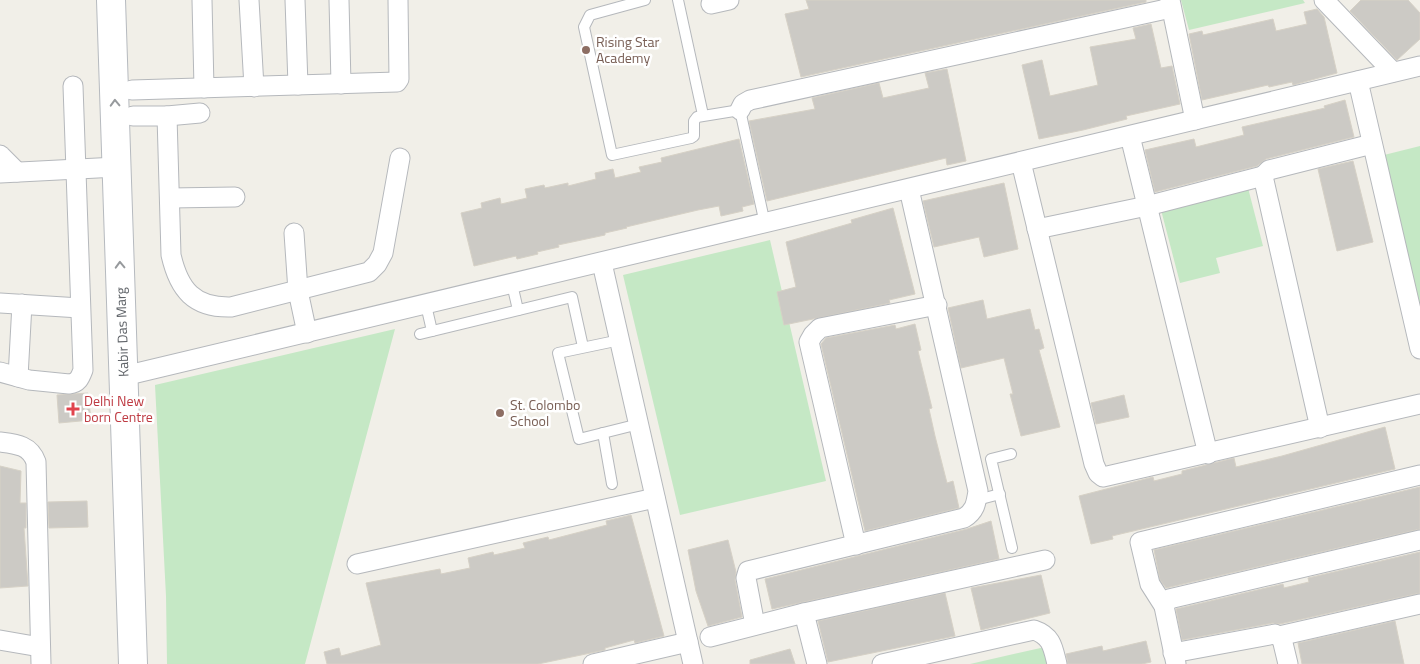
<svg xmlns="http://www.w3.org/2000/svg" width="1420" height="664" font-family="'Titillium Web',sans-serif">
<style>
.green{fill:#c5e8c5}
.building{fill:#cccac5;stroke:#d6d1c6}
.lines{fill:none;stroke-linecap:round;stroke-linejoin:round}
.lane-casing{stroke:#b5b8bc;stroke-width:12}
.street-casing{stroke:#b5b8bc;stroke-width:21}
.secondary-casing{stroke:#b6babf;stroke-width:30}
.lane{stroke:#fff;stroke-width:10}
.street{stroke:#fff;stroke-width:19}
.secondary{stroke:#fff;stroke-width:28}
.oneway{stroke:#979a9d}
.education-dot{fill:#8d6e63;stroke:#fff;stroke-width:2}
.health-dot{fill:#e0444e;stroke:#fff;stroke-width:2}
.labels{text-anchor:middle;stroke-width:5;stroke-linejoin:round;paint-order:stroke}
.education-label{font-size:14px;fill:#785e54;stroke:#fff;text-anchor:start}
.street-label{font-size:14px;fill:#5f6368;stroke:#fff}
.health-label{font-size:14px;fill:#be3a42;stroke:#fff;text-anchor:start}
</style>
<rect width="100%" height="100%" fill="#f1efe8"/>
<g class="green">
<path d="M1181 0H1303L1305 3 1189 30Z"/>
<path d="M1420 146V308L1384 155Z"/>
<path d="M1247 184 1263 246 1216 258 1220 273 1180 283 1160 206Z"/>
<path d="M770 240 826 481 680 515 623 275Z"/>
<path d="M395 329 305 664H167L166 596 155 385Z"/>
<path d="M1045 647 1048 664H970Z"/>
</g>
<g class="building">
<path d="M806 0H1146V2L801 77 785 14 809 9Z"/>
<path d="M1361 0H1408L1420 13V39L1397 60 1350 11Z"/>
<path d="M1317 9 1324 17 1337 73 1293 85 1292 82 1269 87 1268 85 1202 100 1189 34 1202 31 1203 35 1273 19 1276 31 1307 24 1304 12Z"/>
<path d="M1151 24 1161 68 1172 66 1180 104 1126 116 1127 119 1083 130 1039 139 1022 65 1042 60 1050 96 1098 85 1090 47 1136 39 1133 28Z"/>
<path d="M947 69 966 161 947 165 946 158 767 201 749 121 815 109 812 98 879 83 883 98 929 88 925 73Z"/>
<path d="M1345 100 1354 137 1266 159 1257 166 1155 192 1145 150 1194 139 1196 147 1244 135 1242 127 1325 108 1324 106Z"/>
<path d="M739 139 754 204 742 207 743 211 721 216 719 206 698 210 626 227 627 228 605 233V235L558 245 559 247 537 252 538 254 517 259 516 256 474 266 461 213 482 208 481 203 500 198 501 204 527 198 525 189 544 185 545 188 568 183V186L596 179 595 173 613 169 615 178 641 172 639 167 662 162 661 158Z"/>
<path d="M1353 161 1373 242 1337 251 1318 169Z"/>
<path d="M1004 183 1018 249 984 257 979 237 934 247 923 201Z"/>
<path d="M893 208 915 294 889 300 890 303 784 325 777 292 796 287 786 242 852 223 851 220Z"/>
<path d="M983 300 987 319 1030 309 1035 330 1039 329 1044 348 1039 350 1060 427 1021 436 1010 394H1013L1004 358 961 368 948 308Z"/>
<path d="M915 324 921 350 918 351 932 408 929 409 935 436 947 483 953 481 959 508 865 531 821 344 826 338 895 325 896 329Z"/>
<path d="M88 393 91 420 59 423 57 395Z"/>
<path d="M1124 395 1129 417 1096 424 1091 403Z"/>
<path d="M1385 427 1395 469 1112 536 1113 539 1091 544 1079 496 1153 477 1154 481 1182 474V471L1234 458 1236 467 1282 456Z"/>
<path d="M0 466 21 471 20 503H26V528H24L28 586 0 588Z"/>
<path d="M1420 487V529L1166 588 1160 580 1154 550Z"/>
<path d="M87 501 88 527 49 528 48 502Z"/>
<path d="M631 515 664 636 635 643 634 640 605 648V650L538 664H327L324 652 339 648 341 656 381 645 366 583 440 569 441 574 470 568 468 558 493 552 494 555 525 548 523 543 548 537 549 540 607 525 606 521Z"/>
<path d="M991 521 999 559 772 609 765 579 967 529Z"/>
<path d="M728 540 736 572 735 580 742 617 708 626 696 591 688 550Z"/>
<path d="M1420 552V593L1280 624 1273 623 1182 640 1176 609 1283 584 1284 588 1309 582 1308 578Z"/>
<path d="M1041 575 1050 613 981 630 971 588Z"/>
<path d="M945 593 955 636 828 662 818 621Z"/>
<path d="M1395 621 1404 664H1302L1298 643Z"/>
<path d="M1146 641 1151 662 1142 664H1068L1066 654 1102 646 1103 651Z"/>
<path d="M790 649 795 664H750V660Z"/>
</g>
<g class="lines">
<g class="lane-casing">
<g id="lane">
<path d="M645 0 590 15 584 27 612 155 691 138 694 136V121L697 117 740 110 765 224"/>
<path d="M678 0 703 115"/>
<path d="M512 284 518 310"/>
<path d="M426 305 432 331"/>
<path d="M420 334 572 297 583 347"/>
<path d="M620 340 558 353 579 439 639 424"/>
<path d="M603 433 612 484"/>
<path d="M1011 454 991 459 1012 548"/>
<path d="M977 500 1000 494"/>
</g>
</g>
<g class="street-casing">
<g id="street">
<path d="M202 0 204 88"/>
<path d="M249 0 254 87"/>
<path d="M295 0 298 85"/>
<path d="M339 0 341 84"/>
<path d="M1170 0 1195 120"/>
<path d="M1324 0 1393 72"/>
<path d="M711 4 729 0"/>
<path d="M1358 81 1420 349"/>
<path d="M132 90 397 82 399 79 398 0"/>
<path d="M740 110 743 104 750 100 1171 8"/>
<path d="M133 116H167L171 255C179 290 194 308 231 307L369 272 377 264 383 253 400 158"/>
<path d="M167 116 200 113"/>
<path d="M1130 136 1208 454"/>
<path d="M0 155 17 172"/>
<path d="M1021 162 1094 464 1098 473 1103 477 1420 404"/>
<path d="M0 173 117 167"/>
<path d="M170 198 235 197"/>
<path d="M1037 229 1147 206 1263 176"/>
<path d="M294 233 298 291 307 333"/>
<path d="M602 263 693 664"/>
<path d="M0 303 80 308"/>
<path d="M0 372 29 380 69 384C78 383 80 378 83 370L73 86"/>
<path d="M124 376 1420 66"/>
<path d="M18 377 22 304"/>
<path d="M1320 428 1263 176 1269 170 1372 144"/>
<path d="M0 442C16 444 30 445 36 462L41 664"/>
<path d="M856 545 809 342 813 335 820 328 937 305"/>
<path d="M357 564 655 498"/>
<path d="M1164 606 1150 584 1140 542 1420 475"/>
<path d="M804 613 817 664"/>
<path d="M755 625 746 578 748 571 964 518C975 511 976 504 978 491L909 189"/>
<path d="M1279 636 1420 604"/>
<path d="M710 637 804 613 1045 560"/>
<path d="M0 640 40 647"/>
<path d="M1173 653 1275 634 1282 639 1288 664"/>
<path d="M593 664 688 642"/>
<path d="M882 664 1034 630C1052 636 1053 648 1057 664"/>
<path d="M1176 664 1165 611 1164 606 1169 599 1420 540"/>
</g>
</g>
<g class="secondary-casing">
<path id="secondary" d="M111 0 133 664"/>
</g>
<use href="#lane" class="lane"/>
<use href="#street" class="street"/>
<use href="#secondary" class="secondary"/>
</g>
<defs><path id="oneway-chevron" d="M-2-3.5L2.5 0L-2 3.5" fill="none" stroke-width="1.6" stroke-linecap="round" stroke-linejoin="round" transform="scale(1.25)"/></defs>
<g class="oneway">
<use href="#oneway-chevron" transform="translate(115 103) rotate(-92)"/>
<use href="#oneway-chevron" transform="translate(120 265) rotate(-92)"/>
</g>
<g class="education-dot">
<circle cx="586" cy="50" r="5"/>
<circle cx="500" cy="413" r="5"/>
</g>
<path class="health-dot" d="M70.5 401.5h5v5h5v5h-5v5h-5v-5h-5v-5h5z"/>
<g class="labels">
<g class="education-label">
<text x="596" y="47">Rising Star<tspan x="596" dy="16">Academy</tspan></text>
<text x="510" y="410">St. Colombo<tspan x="510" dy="16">School</tspan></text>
</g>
<g class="street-label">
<text transform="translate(122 332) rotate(-92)" y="5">Kabir Das Marg</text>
</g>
<g class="health-label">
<text x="84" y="406">Delhi New<tspan x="84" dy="16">born Centre</tspan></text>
</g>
</g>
</svg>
